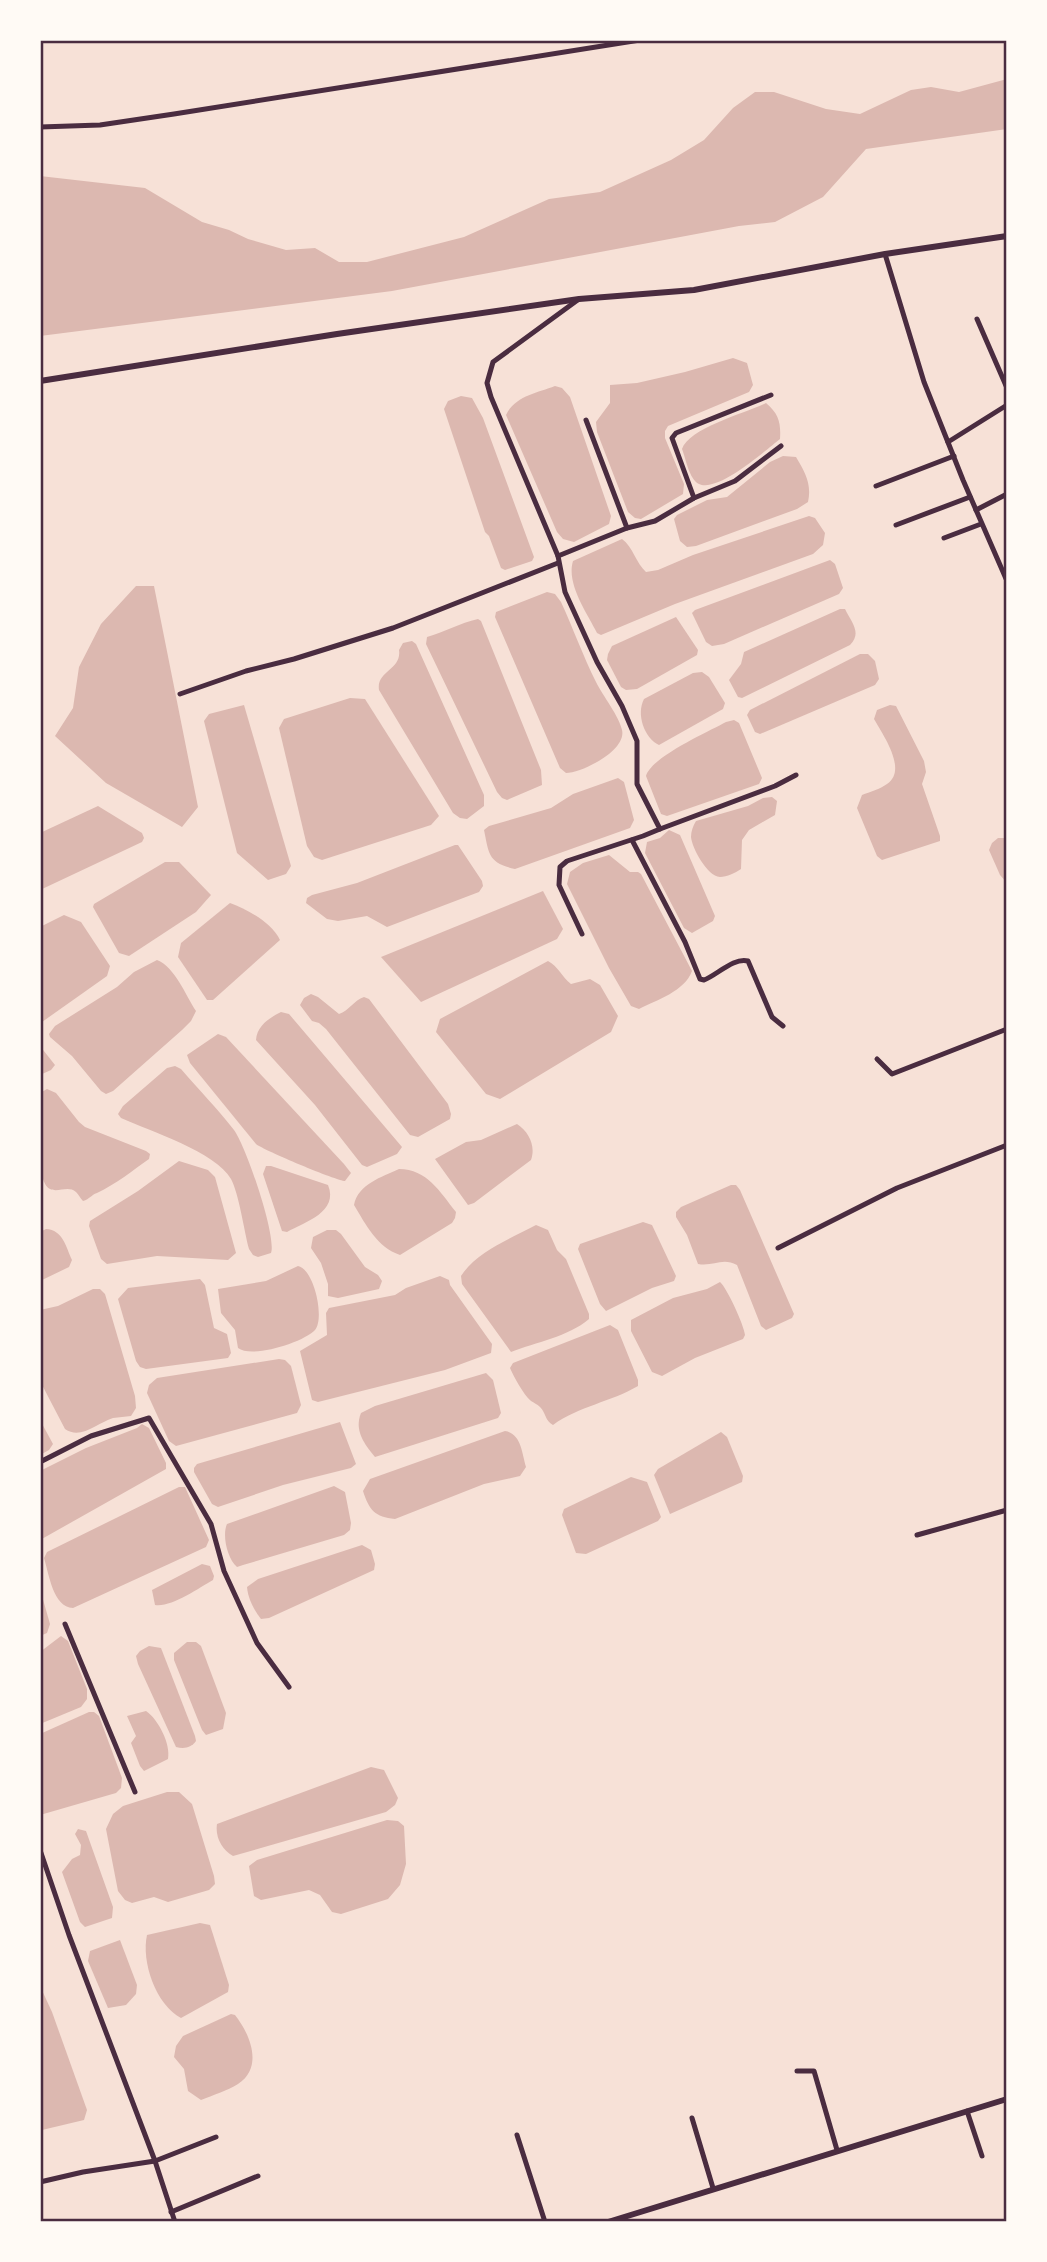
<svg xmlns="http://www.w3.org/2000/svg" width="1047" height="2262" font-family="Ubuntu,sans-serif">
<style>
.water{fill:#dcb8b0}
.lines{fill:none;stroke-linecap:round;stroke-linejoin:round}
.minor{stroke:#4a2c40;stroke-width:5}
.tertiary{stroke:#4a2c40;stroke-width:6}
.neatline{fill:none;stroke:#4a2c40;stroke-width:2.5}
</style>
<rect width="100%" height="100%" fill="#f7e1d7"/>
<g class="water">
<path d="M1007 79V129L866 149 823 197 775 222 739 226 392 291 40 336V176L145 188 202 222 229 230 248 239 286 250 315 248 339 262H367L464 237 549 199 600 192 671 160 704 140 733 108 755 92H774L826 109 860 114 911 90 931 87 959 92Z"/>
<path d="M733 358 747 363 753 385 749 392 668 426 665 431V438L684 484 683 494 641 519 635 518 628 512 597 432 596 422 610 403V385L637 383 685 372Z"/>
<path d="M555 386 562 388 570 397 611 516 609 524 574 542 563 539 557 532 506 415C515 396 537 393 555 386Z"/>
<path d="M461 396 472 398 483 418 534 557 532 561 505 570 501 568 489 536 485 532 444 409 448 401Z"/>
<path d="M766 403C779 414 781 423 780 439 766 450 718 493 699 484 689 479 686 459 682 449 689 428 745 413 766 403Z"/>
<path d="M783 456 796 457C805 472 812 484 808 502L797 509 696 546 687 547 680 541 674 519 677 515 707 500 727 497 770 462Z"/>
<path d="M809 516 815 518 825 533 823 545 813 554 675 604 601 635 597 633C587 613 566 584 573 561L622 539C633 547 636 563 646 572L658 570 693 555Z"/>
<path d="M830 560 835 564 843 588 839 594 724 644 712 646 706 642 692 613 695 610Z"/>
<path d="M136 586H154L198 807 182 827 106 783 55 736 73 708 79 667 101 624Z"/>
<path d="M547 592 555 594 561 602C573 628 583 656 596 682 603 696 619 716 622 730 627 750 582 773 566 773L560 768 495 617 496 612Z"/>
<path d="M840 609H845C852 623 862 633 850 645L742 698 738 697 729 680 741 664 744 652Z"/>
<path d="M676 617 698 650 697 655 637 689 626 690 621 687 607 660 608 654 612 646Z"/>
<path d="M478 619 481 621 541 770 542 785 507 800 502 798 497 792 426 644 427 637C444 632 460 623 478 619Z"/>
<path d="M412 641 416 644 484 795V806L467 819 460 818 453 813 379 690C376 671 402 670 399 650L403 643Z"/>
<path d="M860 654H868L875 661 879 679 875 685 760 734 755 732 747 715 750 710Z"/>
<path d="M702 672 709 677 725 703 723 709 659 745C644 738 636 714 644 699L693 673Z"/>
<path d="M350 698 365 699 439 816 431 825 322 860 314 857 307 846 279 728 284 719Z"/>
<path d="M244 705 291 866 286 874 268 880 237 853 204 721 209 714Z"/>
<path d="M890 705 896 706 924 761 926 772 922 784 940 836V841L882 860 877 856 857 808 862 795C870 792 880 789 887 784 908 770 883 735 874 719L877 710Z"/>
<path d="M734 720 739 723 762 778 759 784 667 816 661 814 646 776C651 757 708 732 726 722Z"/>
<path d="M618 778 624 782 634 820 630 828 515 869C488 863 489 854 484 830L489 826 551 808 573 794Z"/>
<path d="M772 797 777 801 775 815 749 830 742 840 741 869C735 873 727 877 720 877 707 876 692 848 691 837 691 831 693 826 696 821L748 806 763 798Z"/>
<path d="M98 806 142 833 144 838 142 842 40 890V833Z"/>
<path d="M669 830 680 835 715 916 713 921 692 933 684 928 645 853 647 842 660 838Z"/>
<path d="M998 838H1007V883L1000 875 989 850 992 843Z"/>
<path d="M455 845H458L482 881 483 886 479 892 387 927 367 916 338 921 327 919 306 903 307 898 312 895 357 883Z"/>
<path d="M609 855 630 872H638L641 874 692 971C685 991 657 1000 639 1009L631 1006 609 968 567 884 570 872 583 863Z"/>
<path d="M165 862H179L211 895 196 912 129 956 119 953 93 907 94 904Z"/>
<path d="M543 891 563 929 557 939 421 1002 381 957Z"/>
<path d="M230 903C248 910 271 922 280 940L213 1000H207L178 957 181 943Z"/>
<path d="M64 915 81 922 110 966 107 976 42 1022 40 927Z"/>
<path d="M157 960C175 967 186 996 196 1011L191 1021 182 1030 113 1091 106 1094 101 1091 72 1056 50 1037 49 1034 55 1026 117 987 134 972Z"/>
<path d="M548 961C558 966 562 977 571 984L590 979 600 985 618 1016 611 1032 500 1099 486 1094 436 1032 440 1019Z"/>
<path d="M311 994 318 997 339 1014C349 1011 354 1000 364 997L369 999 448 1104 451 1114 450 1119 418 1137 410 1135 326 1029 319 1023 312 1021 300 1005 304 998Z"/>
<path d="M281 1012 289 1014 402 1147 397 1154 367 1167 362 1165 315 1105 256 1040C257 1026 269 1018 281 1012Z"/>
<path d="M218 1034 226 1037 344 1164 351 1173 345 1181C337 1181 263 1150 256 1144L190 1063 187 1055Z"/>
<path d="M40 1046 55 1065 51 1070 40 1075Z"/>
<path d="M175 1066 181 1069C198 1089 218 1109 234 1130 246 1146 277 1237 271 1253L258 1257 253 1255 249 1249C244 1230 239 1194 231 1179 216 1152 150 1131 121 1118L118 1114 123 1106 167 1068Z"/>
<path d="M47 1089 56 1093 79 1122 85 1127 146 1151 150 1154 149 1159C132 1171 116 1184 97 1193 91 1195 90 1199 83 1201 80 1198 79 1195 76 1192 68 1185 58 1193 50 1189 34 1181 40 1111 40 1093Z"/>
<path d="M517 1124C529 1132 536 1146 531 1160L474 1203 468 1205 435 1159 466 1142 481 1140Z"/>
<path d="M179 1161 208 1170 215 1177 236 1253 228 1260 157 1256 107 1264 101 1259 89 1226 90 1221 138 1191Z"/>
<path d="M266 1166H271L328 1185C339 1212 305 1222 287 1232L282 1231 263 1174Z"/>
<path d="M399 1169C427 1169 440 1192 456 1212L455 1218 452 1223 400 1255C377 1247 366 1225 354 1205 358 1184 382 1177 399 1169Z"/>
<path d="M731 1185H736L740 1190 794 1314 792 1318 766 1330 761 1326 737 1265C722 1257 713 1267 698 1264L687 1235 676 1217V1212L681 1207Z"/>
<path d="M643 1222 652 1225 676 1276 674 1281 652 1288 606 1311 600 1304 578 1249 580 1244Z"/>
<path d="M536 1225 548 1230 557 1250 566 1259 589 1314V1319C568 1337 536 1342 511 1352L462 1284 461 1276C477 1251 510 1239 536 1225Z"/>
<path d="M46 1229C63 1230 66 1247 72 1260L69 1267 40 1281V1232Z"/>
<path d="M327 1230H336L341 1234 365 1267 378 1275 382 1281 379 1289 338 1298 328 1296V1284L321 1263 311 1248 313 1237Z"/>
<path d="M298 1266C314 1269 325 1318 315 1330 304 1342 252 1359 238 1348L235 1330 221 1313 218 1289 266 1281Z"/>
<path d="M440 1276 449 1280 450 1285 492 1344 491 1353 445 1370 318 1402 312 1400 300 1351 327 1335 326 1313 329 1308 395 1295 406 1288Z"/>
<path d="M200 1279 205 1285 214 1328 227 1334 231 1353 228 1358 146 1369 140 1367 136 1361 118 1299 128 1288Z"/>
<path d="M720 1282C727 1288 744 1325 745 1335L743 1339 695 1358 662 1376 652 1372 631 1331V1320L673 1298 707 1289Z"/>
<path d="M93 1289H100L105 1294 135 1396 136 1408 131 1416C125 1417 119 1417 113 1418 97 1423 81 1440 65 1429L40 1381V1310L58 1306Z"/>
<path d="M610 1325 618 1330 638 1380V1386C611 1402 579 1406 553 1425 545 1421 546 1413 540 1407 537 1404 534 1403 531 1401 523 1394 514 1377 510 1368L513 1363Z"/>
<path d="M279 1359 285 1360 291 1366 301 1405 297 1413 176 1446 169 1441 147 1393 149 1385 157 1378Z"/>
<path d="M486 1373 493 1380 501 1413 498 1418 375 1457C364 1444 354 1430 361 1413L375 1406Z"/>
<path d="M40 1420 53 1444 49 1450 40 1455Z"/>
<path d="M340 1422 356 1464 351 1468 283 1485 218 1507 212 1504 194 1472V1468L197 1464Z"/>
<path d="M142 1424 149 1428 166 1463V1469L40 1540V1471L86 1448 137 1428Z"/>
<path d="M505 1431C521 1433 522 1453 526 1467L520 1476 484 1484 395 1519C375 1517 369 1510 363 1491L370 1479Z"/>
<path d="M721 1432 727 1437 743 1476 742 1482 670 1514 654 1475 658 1469Z"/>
<path d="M631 1477 647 1482 661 1517 658 1521 586 1554 576 1553 562 1515 564 1509Z"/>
<path d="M334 1486 345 1492 351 1523 350 1530 344 1535 243 1565 237 1567C227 1558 222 1535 227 1524Z"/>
<path d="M179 1487H185L209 1540 206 1547 73 1608C53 1607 49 1574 44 1558L47 1552Z"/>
<path d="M362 1545 371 1550 375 1564 374 1570 269 1618 261 1619C254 1610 248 1599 247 1587L258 1579Z"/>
<path d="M202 1564 210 1566 214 1576 213 1580C199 1588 170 1608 155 1605L152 1590Z"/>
<path d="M40 1589 50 1624 47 1633 40 1636Z"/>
<path d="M61 1636 68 1641 87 1689V1699L81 1707 40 1724V1652Z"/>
<path d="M187 1642H196L201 1646 226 1713 223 1729 206 1735 202 1730 174 1660V1653Z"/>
<path d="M149 1646 161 1648 195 1736 196 1741C191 1748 184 1749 176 1747L138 1664 136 1656 140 1651Z"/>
<path d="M146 1711C158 1719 171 1744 168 1759L144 1771 140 1766 131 1743 136 1736 127 1716Z"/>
<path d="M89 1712H94L99 1716 122 1778 121 1788 116 1793 40 1815V1734Z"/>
<path d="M371 1767 384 1770 398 1798 395 1805 386 1812 233 1856C222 1850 215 1837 217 1824Z"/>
<path d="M167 1792H179L192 1804 214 1876 215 1884 209 1890 168 1902 154 1897 132 1903 125 1900 118 1891 106 1829 113 1814 123 1806Z"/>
<path d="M387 1820 398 1821 404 1826 406 1864 400 1885 388 1899 341 1914 332 1912 320 1895 309 1890 261 1900 254 1896 249 1866 257 1860Z"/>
<path d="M78 1829 86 1831 113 1907 112 1918 85 1927 80 1922 62 1872 72 1859 80 1855 81 1845 75 1834Z"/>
<path d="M200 1923 210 1925 229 1985 228 1992 181 2018C156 2005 141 1962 147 1935Z"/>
<path d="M120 1940 137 1985 136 1994 126 2005 108 2008 88 1961 90 1951Z"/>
<path d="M40 1986 52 2012 87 2110 84 2120 42 2130Z"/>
<path d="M231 2014 235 2015C250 2034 264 2067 238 2084 227 2091 213 2095 201 2100L188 2091 184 2069 174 2057 176 2046 183 2036Z"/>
</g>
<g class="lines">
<g class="minor">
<path d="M40 127 100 125 174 114 640 40"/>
<path d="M885 254 924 382 963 480 1007 581"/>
<path d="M579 299 493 362 487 383 491 397 558 556 565 592 597 662 622 706 637 741V784L660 829 643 836 567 861 560 867 559 885 582 934"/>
<path d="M977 319 1007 388"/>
<path d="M948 442 1007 405"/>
<path d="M876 486 954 456"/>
<path d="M694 498 672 438 676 433 771 395"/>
<path d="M976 510 1007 494"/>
<path d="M896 525 970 497"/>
<path d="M627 528 655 521 694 498 735 481 781 446"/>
<path d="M944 538 981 524"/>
<path d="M558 556 627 528 586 420"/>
<path d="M180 694 246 671 294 659 393 628 558 563"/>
<path d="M660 829 775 786 796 775"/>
<path d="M632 840 685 942 700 979 704 980C717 975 734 957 748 961L772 1017 783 1026"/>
<path d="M877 1059 892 1074 1007 1029"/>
<path d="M778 1248 897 1188 1007 1145"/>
<path d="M40 1462 91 1436 149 1418 211 1524 224 1571 257 1643 289 1687"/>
<path d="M917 1535 1007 1510"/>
<path d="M65 1624 135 1792"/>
<path d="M40 1850 69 1935 155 2161 175 2222"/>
<path d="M797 2071H814L837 2150"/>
<path d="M967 2111 982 2156"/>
<path d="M692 2118 713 2188"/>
<path d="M517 2135 545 2222"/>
<path d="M40 2182 83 2172 155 2161 216 2137"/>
<path d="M171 2212 258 2176"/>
</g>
<g class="tertiary">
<path d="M40 381 337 334 579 299 694 290 885 254 1007 236"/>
<path d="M608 2222 1007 2099"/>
</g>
</g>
<rect width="1047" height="2262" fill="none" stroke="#fffaf5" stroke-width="84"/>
<rect x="42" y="42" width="963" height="2178" class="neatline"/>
</svg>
